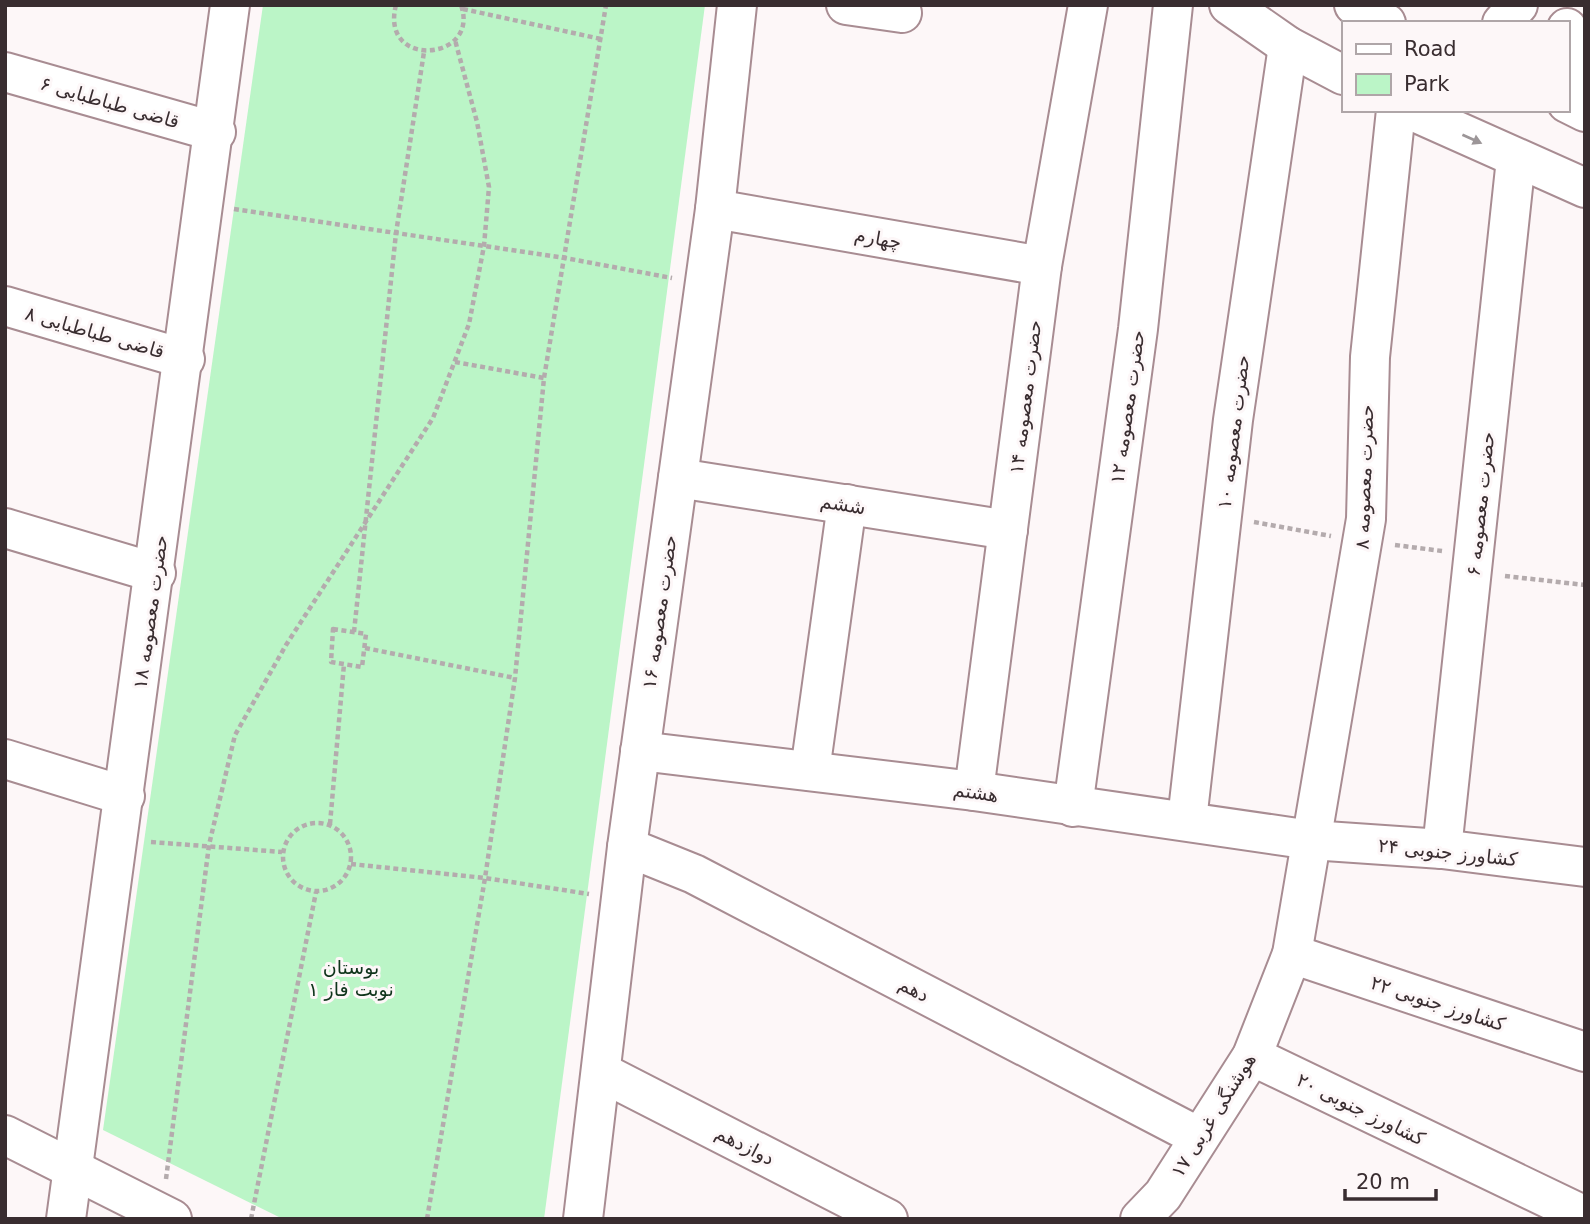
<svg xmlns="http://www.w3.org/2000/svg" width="1590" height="1224" font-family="'DejaVu Sans',Vazirmatn,sans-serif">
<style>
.green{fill:#bbf5c7}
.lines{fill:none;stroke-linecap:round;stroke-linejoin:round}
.minor-casing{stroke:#a88c92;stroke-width:42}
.major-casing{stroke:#a88c92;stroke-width:42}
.path{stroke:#b4abad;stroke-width:4.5;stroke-dasharray:5 3.5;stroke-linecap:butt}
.minor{stroke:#fff;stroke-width:38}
.major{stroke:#fff;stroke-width:38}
.oneway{fill:#9c9698}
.labels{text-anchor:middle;stroke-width:6;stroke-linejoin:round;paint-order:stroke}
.street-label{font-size:19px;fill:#392d30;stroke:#fdf7f8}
.park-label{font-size:19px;fill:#0f341b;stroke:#fdf7f8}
</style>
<rect width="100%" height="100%" fill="#fdf7f8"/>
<path class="green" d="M263 5H705L544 1219H283L103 1130Z"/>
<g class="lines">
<g class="minor-casing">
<g id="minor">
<path d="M846 5 902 13"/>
<path d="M1502 23 1518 5"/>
<path d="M1567 28 1585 78"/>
<path d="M5 72 216 132"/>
<path d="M715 209 1042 266"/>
<path d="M5 306 185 359"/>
<path d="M678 478 1008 530"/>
<path d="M5 528 156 573"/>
<path d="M640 751 974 791 1311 840 1442 849 1585 867"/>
<path d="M5 759 125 796"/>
<path d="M810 771 847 504"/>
<path d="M974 791 1042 266 1088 5"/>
<path d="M1073 807 1138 329 1173 5"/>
<path d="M1187 820 1233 420 1288 46"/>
<path d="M627 847 694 874 1199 1137"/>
<path d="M1442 849 1516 159"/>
<path d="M1292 954 1585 1052"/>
<path d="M1252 1056 1585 1216"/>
<path d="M601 1072 888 1219"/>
<path d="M5 1135 172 1219"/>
<path d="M66 1219 230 5"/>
<path d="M583 1219 627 847 715 209 737 5"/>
<path d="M1140 1219 1163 1195 1252 1056 1292 954 1366 519 1370 357 1396 110"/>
</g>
</g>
<g class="major-casing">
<g id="major">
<path d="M1229 5 1288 46 1343 75"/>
<path d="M1354 5 1386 23"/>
<path d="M1567 103 1585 112"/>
<path d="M1410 110 1585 188"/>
</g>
</g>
<g class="path">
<path d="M396 5C379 70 481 61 461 5"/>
<path d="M463 9 601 39"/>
<path d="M234 209 565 258 672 278"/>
<path d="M455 362 544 378"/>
<path d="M1254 522 1331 536"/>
<path d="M1395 545 1442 551"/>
<path d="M1505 576 1585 585"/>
<path d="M333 629 366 634 362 667 331 662Z"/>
<path d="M354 632 396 233 424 52"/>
<path d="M365 648 515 678"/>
<circle cx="317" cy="857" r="34"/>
<path d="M330 824 344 664"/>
<path d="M151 842 282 852"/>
<path d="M351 864 485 878 589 894"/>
<path d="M166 1179 209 845 235 735 286 645 433 418 469 324 484 246 489 187 477 122 455 40"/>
<path d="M251 1219 316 892"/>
<path d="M427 1219 485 878 515 678 544 378 606 5"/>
</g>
<use href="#minor" class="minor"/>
<use href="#major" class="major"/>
</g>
<defs><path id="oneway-solid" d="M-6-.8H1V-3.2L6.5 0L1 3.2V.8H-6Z" transform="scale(1.75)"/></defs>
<use class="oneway" href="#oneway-solid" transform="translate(1472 139) rotate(24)"/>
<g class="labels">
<g class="street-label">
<text transform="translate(110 102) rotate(16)" y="7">قاضی طباطبایی ۶</text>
<text transform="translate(878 238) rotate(10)" y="7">چهارم</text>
<text transform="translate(95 332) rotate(16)" y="7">قاضی طباطبایی ۸</text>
<text transform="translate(1025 397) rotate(-83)" y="7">حضرت معصومه ۱۴</text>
<text transform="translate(1127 407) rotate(-82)" y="7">حضرت معصومه ۱۲</text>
<text transform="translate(1233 432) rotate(-83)" y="7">حضرت معصومه ۱۰</text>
<text transform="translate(1364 477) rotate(-88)" y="7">حضرت معصومه ۸</text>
<text transform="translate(843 504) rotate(9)" y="7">ششم</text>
<text transform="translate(1480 504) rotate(-84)" y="7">حضرت معصومه ۶</text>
<text transform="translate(150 612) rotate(-82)" y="7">حضرت معصومه ۱۸</text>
<text transform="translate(659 612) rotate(-82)" y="7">حضرت معصومه ۱۶</text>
<text transform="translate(976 792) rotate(8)" y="7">هشتم</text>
<text transform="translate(1448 852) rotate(6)" y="7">کشاورز جنوبی ۲۴</text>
<text transform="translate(914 989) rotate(27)" y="7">دهم</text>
<text transform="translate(1438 1003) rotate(18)" y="7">کشاورز جنوبی ۲۲</text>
<text transform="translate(1361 1109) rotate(26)" y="7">کشاورز جنوبی ۲۰</text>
<text transform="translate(1213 1115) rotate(-58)" y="7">هوشنگی غربی ۱۷</text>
<text transform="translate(745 1145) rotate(27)" y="7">دوازدهم</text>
</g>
<g class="park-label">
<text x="351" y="974">بوستان<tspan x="351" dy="22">نوبت فاز ۱</tspan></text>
</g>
</g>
<rect width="1590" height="1224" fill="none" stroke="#392d30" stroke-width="14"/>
<rect x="1342" y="21" width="228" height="91" fill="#fdf7f8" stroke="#afa6a8" stroke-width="2"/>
<rect x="1356" y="44" width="35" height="10" fill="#ffffff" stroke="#afa6a8" stroke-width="2"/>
<text x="1404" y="56" font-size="21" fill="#392d30">Road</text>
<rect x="1356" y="74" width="35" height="21" fill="#bbf5c7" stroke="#afa6a8" stroke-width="2"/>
<text x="1404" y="91" font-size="21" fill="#392d30">Park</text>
<path d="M1345 1189v10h91v-10" fill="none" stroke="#392d30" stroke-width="3.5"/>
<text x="1356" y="1189" font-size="21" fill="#392d30" stroke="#fdf7f8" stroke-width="5" paint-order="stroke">20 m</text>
</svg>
